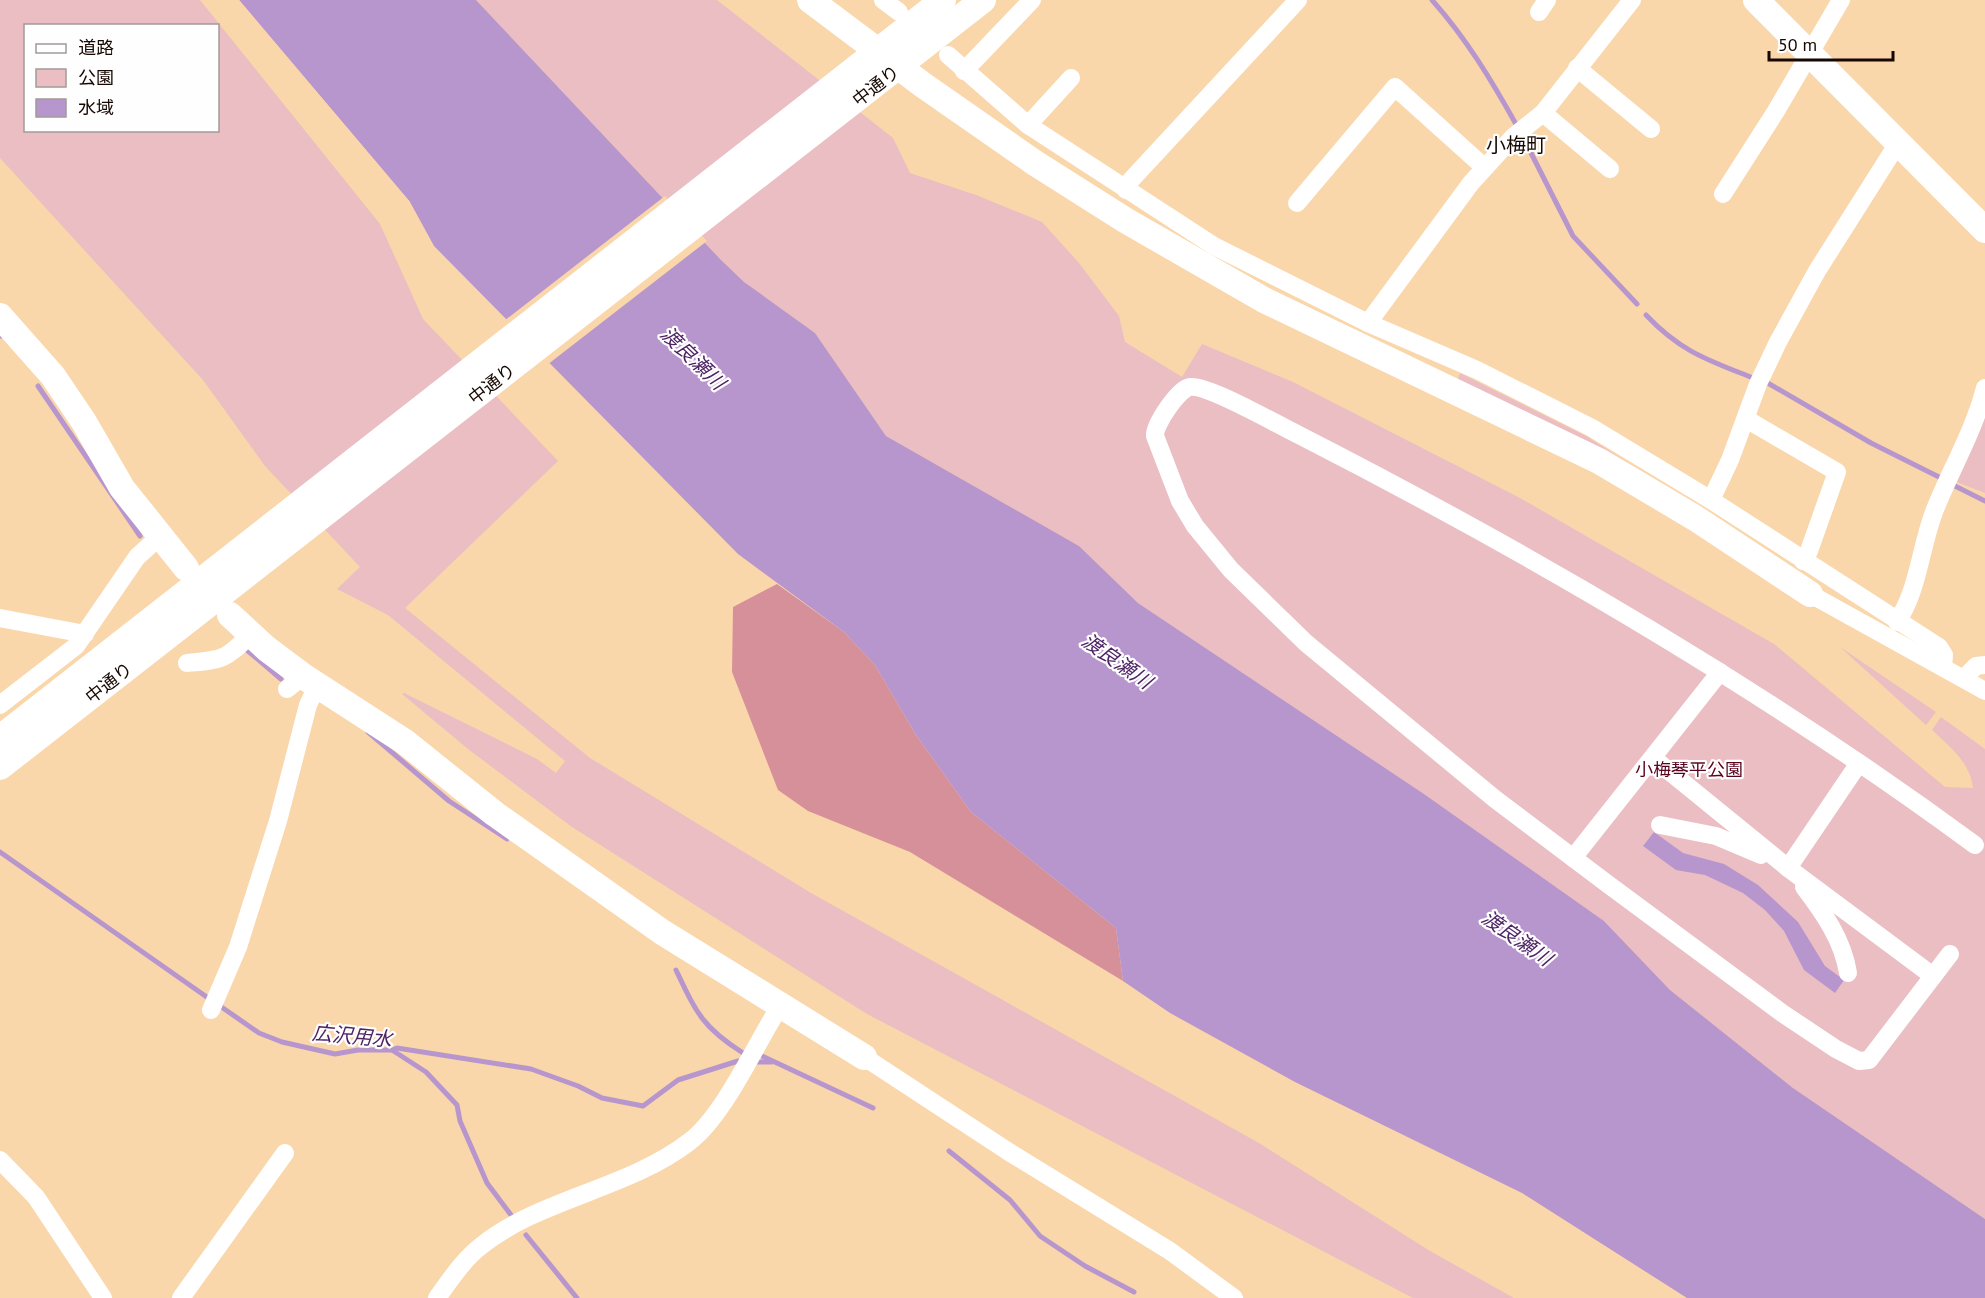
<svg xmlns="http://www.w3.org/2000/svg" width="1985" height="1298" font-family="'PT Sans','Noto Sans JP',sans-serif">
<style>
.green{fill:#eabec2;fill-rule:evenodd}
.forest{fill:#d69099}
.water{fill:#b796cd}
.pier{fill:#fad6ab}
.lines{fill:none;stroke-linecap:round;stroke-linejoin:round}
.stream{stroke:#b796cd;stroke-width:5}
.street{stroke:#fff;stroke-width:18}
.secondary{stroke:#fff;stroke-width:26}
.labels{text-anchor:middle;stroke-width:4.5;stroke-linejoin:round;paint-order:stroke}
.street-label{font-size:18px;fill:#160700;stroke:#fefefe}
.park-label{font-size:18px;fill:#59031e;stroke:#fefefe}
.neighbourhood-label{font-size:20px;fill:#160700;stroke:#fefefe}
.water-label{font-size:20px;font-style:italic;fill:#4d2365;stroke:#fefefe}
</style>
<rect width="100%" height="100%" fill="#fad6ab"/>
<g class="green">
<path d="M0 0H200L380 224 423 319 558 461 405 608 590 758 811 893 1259 1143 1430 1251 1514 1298H1413L867 1014 572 827 468 749 402 694 404 693 537 759 556 773 565 761 388 615 337 589 360 567 265 466 203 380 0 158ZM26 26H218V130H26Z"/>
<path d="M476 0H717L893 138 910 173 976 195 1042 222 1079 263 1119 316 1125 342 1182 377 1202 344 1293 382 1520 498 1774 644 1945 787 1973 788C1970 762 1950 747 1932 730L1941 717 1985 749V1219L1793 1088 1670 990 1604 921 1424 794 1138 603 1079 546 886 436 815 333 743 282 721 260Z"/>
<path d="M1460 373 1586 436 1664 486 1458 379Z"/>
<path d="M1985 411V493L1954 481Z"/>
<path d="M1840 647 1936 712 1926 725Z"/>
</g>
<path class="forest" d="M777 584 844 632 875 665 916 735 971 812 1116 928 1123 981 910 852 808 811 778 790 732 672 733 607Z"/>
<g class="water">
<path d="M239 0H476L721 260 744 282 815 333 886 436 1079 546 1138 603 1424 794 1604 921 1670 990 1793 1088 1985 1219V1298H1687L1522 1193 1295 1082 1170 1013 1123 981 1116 928 971 812 916 735 875 665 844 632 738 554 434 246 410 202Z"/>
<path d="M1654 832 1683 853 1724 864 1758 885 1798 922 1825 966 1844 980 1835 993 1804 970 1784 931 1765 910 1743 893 1705 875 1676 870 1643 846Z"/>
</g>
<g class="pier">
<path d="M236 0H239L410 202 408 204Z"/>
<path d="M665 196 707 241 547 365 504 321Z"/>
</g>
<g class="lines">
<g class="stream">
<path d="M1432 0C1466 38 1492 81 1517 126"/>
<path d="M1527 145 1573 236 1637 304"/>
<path d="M1646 315C1681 352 1708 360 1753 378"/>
<path d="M0 335 1 336"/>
<path d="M1766 382 1871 443 1943 479"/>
<path d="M38 386 140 536"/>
<path d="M1953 485 1985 501"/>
<path d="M248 651 281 679"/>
<path d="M368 732 449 801 507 839"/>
<path d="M0 852 211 1000"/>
<path d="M676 970C696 1012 702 1027 743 1053"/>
<path d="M220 1006 259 1033 282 1042 335 1054 358 1050H392L426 1072 457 1105 460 1121 487 1183 511 1215"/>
<path d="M392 1050 397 1048 531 1069 578 1086 602 1098 643 1106 678 1080 738 1061"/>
<path d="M762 1056 873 1108"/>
<path d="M757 1062H772"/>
<path d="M949 1151 1010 1200 1040 1236 1085 1266 1134 1292"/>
<path d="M526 1235 577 1298"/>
</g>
<g class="street">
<path d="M883 0 899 12"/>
<path d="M1539 12 1547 0"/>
<path d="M948 55 1028 125 1214 246 1368 323 1477 370 1592 428 1711 500 1939 647 1944 655 1943 667"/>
<path d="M1577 68 1651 129"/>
<path d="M964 71 1032 0"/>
<path d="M1543 113 1610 169"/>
<path d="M1028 125 1071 78"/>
<path d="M1126 190 1131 180 1298 0"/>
<path d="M1723 194 1776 111 1841 0"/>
<path d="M1297 203 1395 87 1484 167"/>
<path d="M1368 323 1471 183 1513 137 1543 113 1632 0"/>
<path d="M1746 419 1837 472 1809 551 1803 561"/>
<path d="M1711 500 1730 460 1758 384 1778 342 1817 271 1898 143"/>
<path d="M1810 594 1985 691"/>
<path d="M0 618 85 634"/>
<path d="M1897 622C1919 588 1920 549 1934 512 1950 471 1974 431 1985 388"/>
<path d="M187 663C222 660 225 660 250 635"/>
<path d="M1964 678 1976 666 1985 665"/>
<path d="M287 689 303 676"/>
<path d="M0 705 76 646 137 557 159 537"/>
<path d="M1653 758 1788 868 1933 976"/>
<path d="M1660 825 1716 836 1761 855"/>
<path d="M1573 858 1720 672"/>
<path d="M1788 868 1859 763"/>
<path d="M1804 887C1823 912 1843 940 1848 973"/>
<path d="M1950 954 1869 1060 1859 1061 1836 1049 1782 1013 1609 885 1495 799 1306 643 1231 570 1195 526 1180 501 1155 436C1154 425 1179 388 1190 387 1207 384 1278 425 1297 434 1532 554 1762 688 1975 845"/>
<path d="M211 1010 238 947 278 821 308 705 317 686"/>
<path d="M864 1057 1009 1152 1170 1251 1234 1298"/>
<path d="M0 1160 36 1197 103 1298"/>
<path d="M181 1298 285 1153"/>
<path d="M437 1298C450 1280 463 1260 481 1246 539 1199 628 1189 689 1142 724 1116 755 1045 780 1006"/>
</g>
<g class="secondary">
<path d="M810 0 923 85 1035 163 1125 220 1264 300 1599 461 1695 518 1810 594"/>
<path d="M1756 0 1985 230"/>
<path d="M0 316 53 376 84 422 122 488 186 568"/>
<path d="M230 615 267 649 303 676 405 742 495 814 662 932 864 1057"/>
<path d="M0 738 943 0"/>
<path d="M0 767 983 0"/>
</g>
</g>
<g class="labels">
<g class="street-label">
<text transform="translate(876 86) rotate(-38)" y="6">中通り</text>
<text transform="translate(492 384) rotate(-38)" y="6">中通り</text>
<text transform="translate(109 683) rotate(-38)" y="6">中通り</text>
</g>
<g class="park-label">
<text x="1689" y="776">小梅琴平公園</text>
</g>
<g class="neighbourhood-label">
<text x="1516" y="152">小梅町</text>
</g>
<g class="water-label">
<text transform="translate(693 358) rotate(44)" y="7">渡良瀬川</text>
<text transform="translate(1117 661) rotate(35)" y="7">渡良瀬川</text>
<text transform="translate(1517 938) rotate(35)" y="7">渡良瀬川</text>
<text transform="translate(352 1036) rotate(5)" y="7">広沢用水</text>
</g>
</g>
<rect x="24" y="24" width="195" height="108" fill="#fefefe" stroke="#a19b98" stroke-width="1.5"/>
<rect x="36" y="44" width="30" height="9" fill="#ffffff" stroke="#a19b98" stroke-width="1.5"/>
<text x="78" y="54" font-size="18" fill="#160700">道路</text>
<rect x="36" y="69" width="30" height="18" fill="#eabec2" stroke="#a19b98" stroke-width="1.5"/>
<text x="78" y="84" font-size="18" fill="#160700">公園</text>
<rect x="36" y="99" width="30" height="18" fill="#b796cd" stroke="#a19b98" stroke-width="1.5"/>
<text x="78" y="114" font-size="18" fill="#160700">水域</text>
<path d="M1769 51v9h124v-9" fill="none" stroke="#160700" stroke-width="3"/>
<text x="1778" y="51" font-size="18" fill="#160700" stroke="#fefefe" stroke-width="4.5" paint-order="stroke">50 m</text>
</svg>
